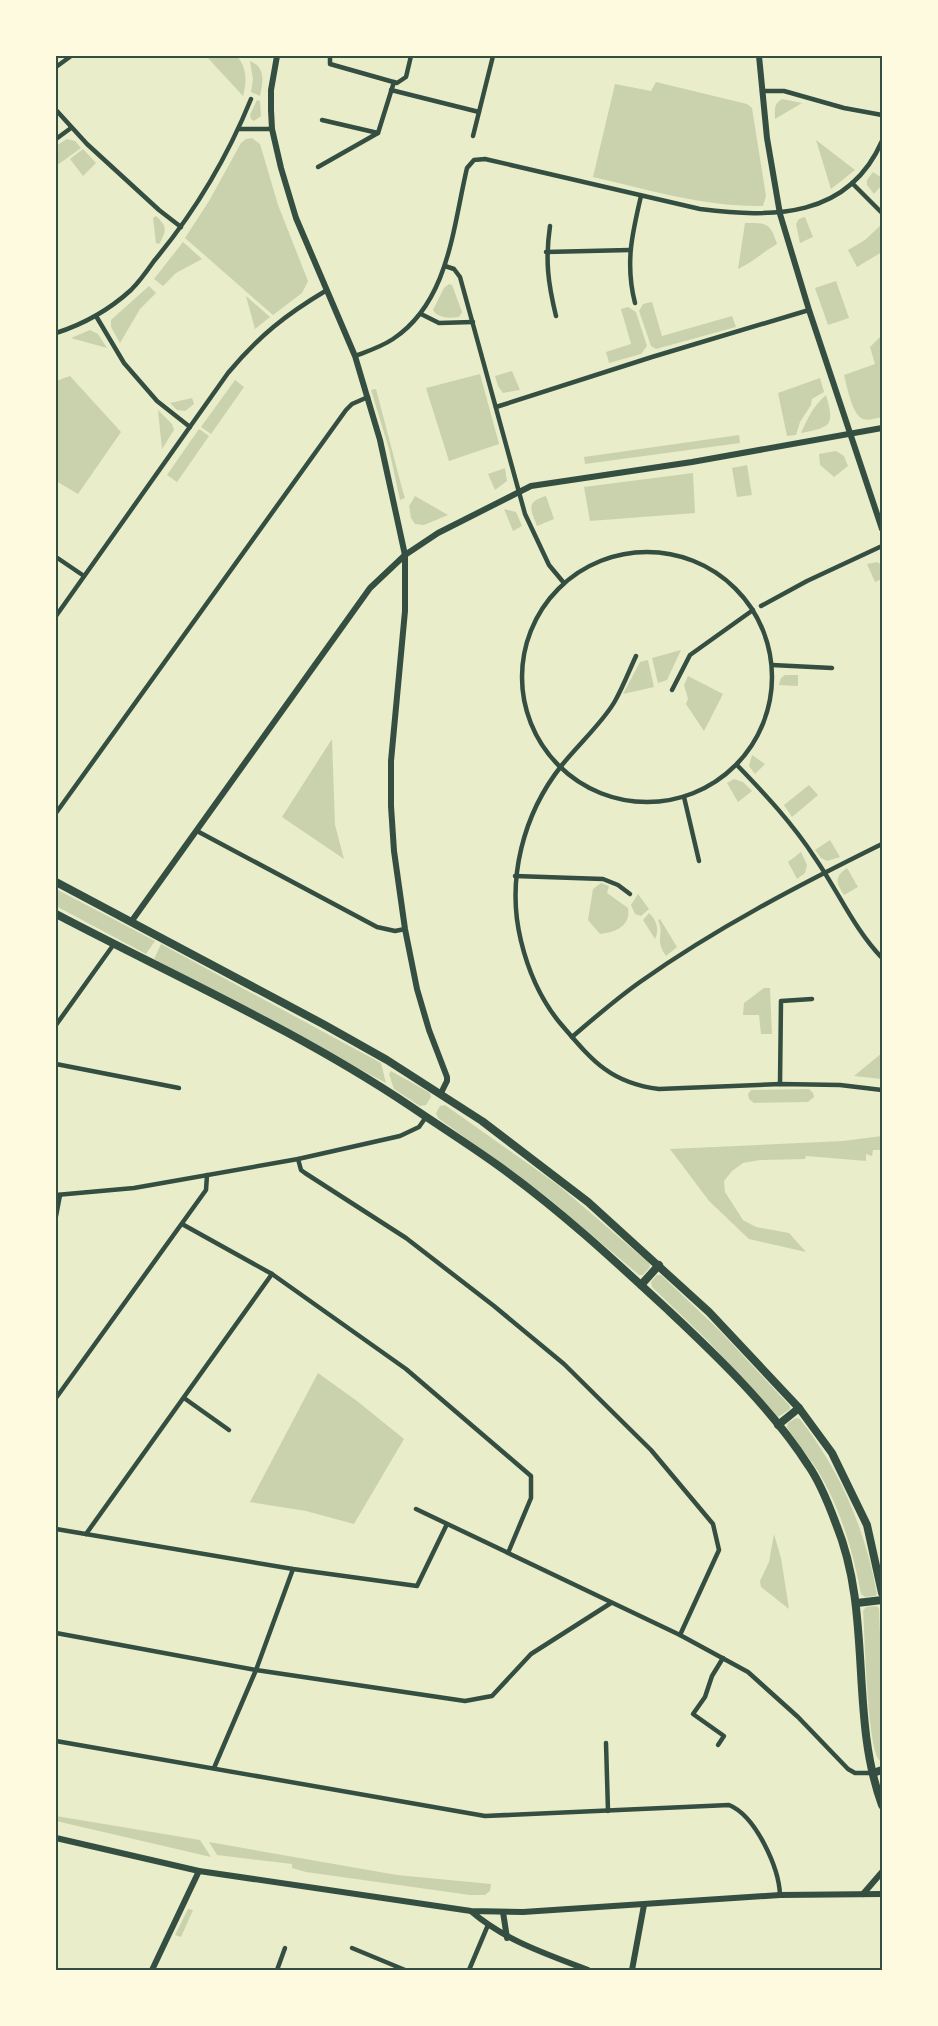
<svg xmlns="http://www.w3.org/2000/svg" width="938" height="2026" font-family="'Titillium Web',sans-serif">
<style>
.green{fill:#cad2ad}
.lines{fill:none;stroke-linecap:round;stroke-linejoin:round}
.minor{stroke:#344e41;stroke-width:4.5}
.tertiary{stroke:#344e41;stroke-width:6}
.primary{stroke:#344e41;stroke-width:8}
.neatline{fill:none;stroke:#344e41;stroke-width:2}
</style>
<rect width="100%" height="100%" fill="#e9edc9"/>
<g class="green">
<path d="M206 56H237C247 68 247 81 243 96Z"/>
<path d="M250 61C266 68 263 81 260 96L251 92 253 79Z"/>
<path d="M656 82 747 104 752 108 766 196 763 206C705 207 649 190 593 177L615 84 651 91Z"/>
<path d="M782 99 802 103 775 119C775 110 773 104 782 99Z"/>
<path d="M257 100 260 101 261 116 254 121 251 119 250 115Z"/>
<path d="M252 138 260 144 278 205 308 281 302 293 273 315 185 238 209 201 241 143 246 139Z"/>
<path d="M67 139 75 141 81 148 56 166V146Z"/>
<path d="M816 140 855 170 831 189Z"/>
<path d="M83 149 96 163 83 176 70 159Z"/>
<path d="M873 172 882 178V185L874 194 867 185V180Z"/>
<path d="M156 216C167 226 167 231 159 244L156 243 153 218Z"/>
<path d="M805 217 813 237 800 243 796 224 799 219Z"/>
<path d="M745 223C767 223 770 222 777 244 763 252 753 262 738 269Z"/>
<path d="M882 224V252L857 267 848 250 865 240Z"/>
<path d="M183 242 202 259 176 273 163 286 154 279Z"/>
<path d="M836 281 849 318 828 325 815 288Z"/>
<path d="M449 284 452 285 462 312 459 317C450 318 438 319 433 310L444 288Z"/>
<path d="M149 286 156 293 140 309 120 343 111 327V320Z"/>
<path d="M246 296 270 317 255 329Z"/>
<path d="M652 302 662 336 732 316 736 327 656 349 651 346 639 311 643 304Z"/>
<path d="M628 307 636 312 647 346 641 354 609 363 606 352 631 344 621 309Z"/>
<path d="M90 330 98 334 107 348 71 338Z"/>
<path d="M882 335V417C877 418 869 421 863 419 852 415 847 386 844 375L875 364 870 347Z"/>
<path d="M512 371 520 390 503 393 498 386 495 376Z"/>
<path d="M480 374 499 444 449 461 426 388Z"/>
<path d="M70 376 121 432 78 494 56 481V381Z"/>
<path d="M820 378 824 392 812 399 811 405 800 422 796 435 787 436 778 393Z"/>
<path d="M235 380 244 387 211 434 201 427Z"/>
<path d="M376 389 403 492 405 498 400 500 389 449 371 390Z"/>
<path d="M826 395C835 426 831 427 801 433 808 418 813 406 826 395Z"/>
<path d="M192 398 194 404 185 411 177 410 170 403Z"/>
<path d="M158 410 172 424 174 430 162 449Z"/>
<path d="M199 429 209 436 177 482 167 475Z"/>
<path d="M739 435 740 443 585 464 584 457Z"/>
<path d="M836 451 844 456 848 466 834 477 820 465 819 454Z"/>
<path d="M747 465 752 495 737 497 732 468Z"/>
<path d="M505 468 507 481 495 490 488 474Z"/>
<path d="M693 473 695 513 590 521 584 487Z"/>
<path d="M415 496 448 515 424 525 415 524 411 518 409 506Z"/>
<path d="M546 496 554 519 537 526C531 510 525 502 546 496Z"/>
<path d="M504 509 516 512 522 526 513 531Z"/>
<path d="M877 562 882 565V579L875 582 867 564Z"/>
<path d="M681 650 667 680 658 683 652 658Z"/>
<path d="M648 660 654 687 623 694 640 662Z"/>
<path d="M785 675H798V686L779 685 781 678Z"/>
<path d="M688 676 723 694 704 731 686 704 688 699 684 685Z"/>
<path d="M332 739 335 825 344 859 282 817Z"/>
<path d="M752 755 765 764 755 774 749 766Z"/>
<path d="M734 779 743 782 752 791 738 802 727 783Z"/>
<path d="M809 785 818 795 792 817 784 805Z"/>
<path d="M830 840 840 857 827 861 821 858 815 850Z"/>
<path d="M801 852 807 865 805 873 797 879 788 862Z"/>
<path d="M847 868 858 887 844 895C836 883 834 877 847 868Z"/>
<path d="M601 883 609 886 607 893 628 908C631 926 616 932 600 934L588 920 593 889Z"/>
<path d="M56 889 155 941 146 954 56 906Z"/>
<path d="M638 894 649 909 641 916 635 914 631 905Z"/>
<path d="M649 913C656 919 660 930 655 939L643 920Z"/>
<path d="M660 919 677 947 666 956C654 938 665 936 658 920Z"/>
<path d="M161 944 381 1063 386 1083 154 959Z"/>
<path d="M764 988H770L772 1034H761L759 1015H743L744 1003Z"/>
<path d="M882 1053V1079L854 1076Z"/>
<path d="M391 1071 430 1093 431 1097 426 1105 420 1106 394 1089 389 1074Z"/>
<path d="M809 1089 813 1093 814 1097 808 1102 754 1103 749 1099 748 1094 751 1090Z"/>
<path d="M445 1105 558 1185 649 1263 650 1267 643 1275H639L547 1197 438 1118 436 1113 440 1106Z"/>
<path d="M882 1136V1150H873L872 1156 866 1154V1161L806 1156 805 1159 760 1160 743 1163 732 1171 724 1181 725 1192 743 1220 756 1227 789 1233 806 1252 749 1239 709 1201 670 1149 843 1141Z"/>
<path d="M657 1275H661L719 1330 790 1406V1409L778 1417 708 1341 652 1287 651 1282Z"/>
<path d="M318 1373 357 1401 404 1439 354 1524 306 1511 250 1502Z"/>
<path d="M796 1418 800 1419C841 1472 865 1529 877 1594L875 1596 865 1597 861 1594C853 1551 840 1506 816 1468 807 1454 795 1441 787 1427L788 1423Z"/>
<path d="M774 1534 781 1558 789 1609 761 1587 760 1581 769 1562Z"/>
<path d="M876 1606 879 1608 882 1691V1761H880C867 1749 865 1635 863 1611L866 1607Z"/>
<path d="M56 1816 200 1840 211 1857 56 1821Z"/>
<path d="M209 1842 397 1875 491 1884 490 1891 485 1895H470L306 1872 292 1868V1864L217 1855Z"/>
<path d="M188 1909 193 1910 181 1937 175 1935Z"/>
</g>
<g class="lines">
<g class="minor">
<path d="M330 56V64L397 83 406 77 411 56"/>
<path d="M56 67 71 56"/>
<path d="M391 90 479 112 493 56"/>
<path d="M762 91H784L844 108 882 115"/>
<path d="M56 110 87 144 159 210 181 227"/>
<path d="M322 120 378 133"/>
<path d="M239 129H272"/>
<path d="M473 136 479 112"/>
<path d="M56 139 71 128"/>
<path d="M318 167 378 133 394 82"/>
<path d="M852 183 882 213"/>
<path d="M550 226C545 260 548 283 556 316"/>
<path d="M546 252 630 250"/>
<path d="M445 266 454 269 460 277 525 514 549 565 564 583"/>
<path d="M635 303C625 264 632 234 641 196"/>
<path d="M421 314 439 323 473 322"/>
<path d="M96 316 124 363 157 401 190 427"/>
<path d="M56 333C84 324 109 310 131 290 140 281 147 271 154 261 194 213 227 158 251 99"/>
<path d="M355 356C368 351 381 347 393 339 449 302 453 227 467 168L474 160 485 159 700 209C772 218 848 219 882 141"/>
<path d="M496 407 652 357 809 310"/>
<circle cx="647" cy="677" r="125"/>
<path d="M56 557 84 576"/>
<path d="M761 606 807 581 882 546"/>
<path d="M56 616 228 373C259 336 285 315 327 290"/>
<path d="M636 656C629 671 623 687 615 701 604 721 577 746 562 765 523 814 506 880 521 941 528 970 541 1000 560 1023 591 1059 609 1083 659 1089L780 1084 840 1085 882 1090"/>
<path d="M772 665 832 668"/>
<path d="M672 690 690 655 753 610"/>
<path d="M737 765C765 794 793 824 815 858 838 891 854 929 882 958"/>
<path d="M684 797 699 861"/>
<path d="M56 813 346 410 352 404 368 397"/>
<path d="M197 831 377 927 395 931 405 929"/>
<path d="M515 876 603 879 618 885 630 894"/>
<path d="M56 1025 114 944"/>
<path d="M572 1037C594 1018 616 999 640 982 716 928 799 885 882 844"/>
<path d="M56 1064 179 1088"/>
<path d="M780 1084 781 1001 812 999"/>
<path d="M298 1159 301 1170 305 1173 406 1238 494 1306 564 1364 651 1450 713 1524 719 1550 680 1635"/>
<path d="M56 1195 134 1188 298 1159 400 1136 419 1127 426 1117"/>
<path d="M56 1216 60 1195"/>
<path d="M182 1224 272 1274 406 1369 531 1476V1498L508 1553"/>
<path d="M56 1398 206 1190 207 1175"/>
<path d="M184 1398 229 1430"/>
<path d="M416 1509 680 1635 748 1672 798 1717 848 1769 855 1773H873"/>
<path d="M56 1529 293 1569 417 1586 447 1524"/>
<path d="M86 1534 272 1274"/>
<path d="M56 1633 256 1670 465 1701 492 1696 531 1654 611 1603"/>
<path d="M56 1741 485 1816 729 1805C756 1816 779 1868 780 1895"/>
<path d="M606 1743 608 1811"/>
<path d="M718 1745 724 1736 693 1714 705 1697 712 1676 723 1658"/>
<path d="M214 1768 256 1670 293 1569"/>
<path d="M352 1948 405 1970"/>
<path d="M277 1970 285 1948"/>
<path d="M469 1970 488 1925"/>
</g>
<g class="tertiary">
<path d="M277 56 271 90V110L272 129 281 168 296 218 355 356 380 440 405 555V611L391 761V806L394 851 405 929 417 989 429 1030 447 1077V1081L441 1093"/>
<path d="M759 56 767 138 780 214 809 310 882 529"/>
<path d="M131 922 370 588 405 555 438 533 531 486 692 462 882 428"/>
<path d="M56 1838 199 1871 471 1911 523 1912 780 1895 882 1894"/>
<path d="M863 1894 882 1872"/>
<path d="M472 1912C506 1941 547 1954 588 1970"/>
<path d="M503 1912 507 1938"/>
<path d="M152 1970 199 1871"/>
<path d="M632 1970 644 1905"/>
</g>
<g class="primary">
<path d="M56 882 323 1024 387 1060 482 1121 588 1202 709 1312 799 1408 832 1453 867 1525 882 1593"/>
<path d="M56 914C174 976 298 1031 410 1106 438 1125 468 1144 496 1164 558 1208 614 1260 669 1311 717 1356 773 1410 808 1465 820 1482 829 1505 836 1524 873 1614 849 1715 882 1805"/>
<path d="M641 1285 659 1265"/>
<path d="M778 1425 799 1408"/>
<path d="M857 1603 882 1600"/>
<path d="M873 1773 882 1770"/>
</g>
</g>
<rect width="938" height="2026" fill="none" stroke="#fefae0" stroke-width="114"/>
<rect x="57" y="57" width="824" height="1912" class="neatline"/>
</svg>
